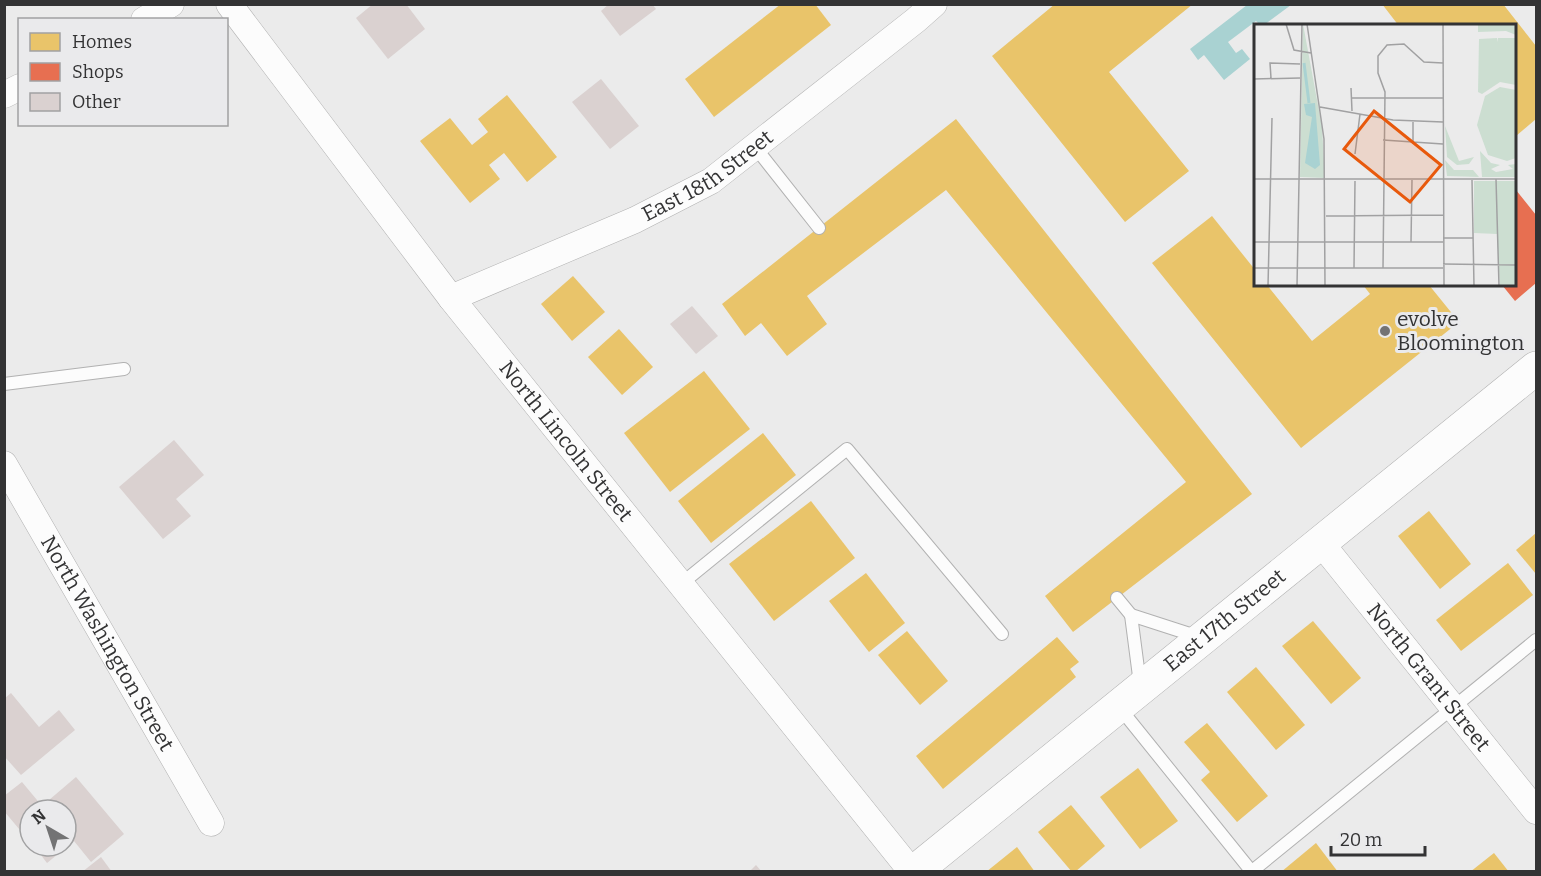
<svg xmlns="http://www.w3.org/2000/svg" width="1541" height="876" font-family="Bitter,serif">
<style>
.water{fill:#a9d2d2}
.homes{fill:#e9c46a}
.shops{fill:#e76f51}
.building{fill:#dad1d0}
.lines{fill:none;stroke-linecap:round;stroke-linejoin:round}
.service-casing{stroke:#b1b1b1;stroke-width:14}
.minor-casing{stroke:#b1b1b1;stroke-width:27}
.secondary-casing{stroke:#b1b1b1;stroke-width:34}
.service{stroke:#fcfcfc;stroke-width:12}
.minor{stroke:#fcfcfc;stroke-width:26}
.secondary{stroke:#fcfcfc;stroke-width:33}
.poi-dot{fill:#737374;stroke:#eaeaec;stroke-width:2}
.labels{text-anchor:middle;stroke-width:6;stroke-linejoin:round;paint-order:stroke}
.street-label{font-size:21px;fill:#333334;stroke:#eaeaec}
.poi-label{font-size:21px;fill:#333334;stroke:#eaeaec;text-anchor:start}
.inset-river{fill:none;stroke:#a9d2d2;stroke-width:3}
.inset-road{fill:none;stroke:#a1a1a2;stroke-width:1.5}
.view{fill:#e8590c;fill-opacity:0.15;stroke:#e8590c;stroke-width:3}
.inset-edge{fill:none;stroke:#333334;stroke-width:3}
</style>
<rect width="100%" height="100%" fill="#ebebeb"/>
<path class="water" d="M1247 5H1291L1264 25H1260L1256 21 1228 42 1236 53 1242 49 1250 59 1224 80 1204 55 1198 60 1190 49Z"/>
<g class="homes">
<path d="M781 4H815L831 25 714 117 685 79Z"/>
<path d="M1055 4H1193L1109 72 1189 171 1125 222 992 56Z"/>
<path d="M1382 4H1503L1536 46V119L1516 136V26H1399Z"/>
<path d="M507 95 557 157 527 182 504 153 489 165 500 179 470 203 420 141 450 118 472 145 488 132 478 119Z"/>
<path d="M956 119 1252 494 1073 632 1045 596 1186 482 946 190 807 296 827 324 787 356 761 323 745 336 722 304Z"/>
<path d="M1212 216 1256 271V285H1267L1312 341 1370 294 1363 285H1429L1459 322 1301 448 1152 263Z"/>
<path d="M573 276 605 312 572 341 541 304Z"/>
<path d="M619 329 653 367 622 395 588 357Z"/>
<path d="M704 371 750 429 670 492 624 433Z"/>
<path d="M763 433 796 475 711 543 678 501Z"/>
<path d="M811 501 855 558 774 621 729 564Z"/>
<path d="M1429 511 1471 564 1440 589 1398 536Z"/>
<path d="M1536 533V574L1516 550Z"/>
<path d="M1508 563 1533 595 1461 651 1436 620Z"/>
<path d="M866 573 905 623 869 652 829 601Z"/>
<path d="M1313 621 1361 678 1331 704 1282 646Z"/>
<path d="M907 631 948 681 920 705 878 655Z"/>
<path d="M1057 637 1079 662 1070 669 1076 677 943 789 916 756Z"/>
<path d="M1256 667 1305 725 1276 750 1227 692Z"/>
<path d="M1207 723 1268 796 1237 822 1201 780 1210 772 1184 742Z"/>
<path d="M1138 768 1178 821 1140 849 1100 797Z"/>
<path d="M1071 805 1105 846 1075 872H1072L1038 832Z"/>
<path d="M1316 843 1338 872H1281Z"/>
<path d="M1017 847 1035 872H986Z"/>
<path d="M1494 853 1509 872H1470Z"/>
</g>
<path class="shops" d="M1516 190 1536 215V283L1515 301 1502 285H1516Z"/>
<g class="building">
<path d="M373 4H406L425 29 388 59 356 18Z"/>
<path d="M609 4H652L656 9 620 36 601 11Z"/>
<path d="M601 79 639 126 610 149 572 102Z"/>
<path d="M692 306 718 336 696 354 670 324Z"/>
<path d="M174 440 204 475 176 499 191 516 163 539 119 487Z"/>
<path d="M11 693 39 727 59 710 75 730 21 775 4 756V699Z"/>
<path d="M76 777 124 834 91 862 74 841 47 863 34 846H66V810H30V842L4 811V796L22 782 42 806Z"/>
<path d="M101 857 112 872H82Z"/>
<path d="M756 865 762 872H749Z"/>
</g>
<g class="lines">
<g class="service-casing">
<g id="service">
<path d="M755 147 819 228"/>
<path d="M4 384 124 369"/>
<path d="M681 584 847 449 1002 634"/>
<path d="M1117 598 1131 615"/>
<path d="M1140 684 1131 615 1199 637"/>
<path d="M1119 707 1252 872"/>
<path d="M1251 872 1536 640"/>
</g>
</g>
<g class="minor-casing">
<g id="minor">
<path id="s1" d="M229 4 451 298 912 872"/>
<path d="M144 20 171 4"/>
<path d="M4 95 20 87"/>
<path id="s2" d="M451 298 635 220 711 181 916 20 934 4"/>
<path id="s3" d="M4 464 211 823"/>
<path id="s4" d="M1321 543 1536 811"/>
</g>
</g>
<g class="secondary-casing">
<g id="secondary">
<path id="s5" d="M914 872 1536 368"/>
</g>
</g>
<use href="#service" class="service"/>
<use href="#minor" class="minor"/>
<use href="#secondary" class="secondary"/>
</g>
<circle class="poi-dot" cx="1385" cy="331" r="6"/>
<g class="labels">
<g class="street-label">
<text dy="7" stroke="none"><textPath href="#s2" startOffset="285">East 18th Street</textPath></text>
<text dy="7" stroke="none"><textPath href="#s1" startOffset="552">North Lincoln Street</textPath></text>
<text dy="7" stroke="none"><textPath href="#s5" startOffset="400">East 17th Street</textPath></text>
<text dy="7" stroke="none"><textPath href="#s3" startOffset="207">North Washington Street</textPath></text>
<text dy="7" stroke="none"><textPath href="#s4" startOffset="172">North Grant Street</textPath></text>
</g>
<g class="poi-label">
<text x="1397" y="326">evolve<tspan x="1397" dy="24">Bloomington</tspan></text>
</g>
</g>
<g transform="translate(1254 24)">
<rect width="262" height="262" fill="#ebebeb"/>
<path d="M49 0 68 103 71 154 46 153ZM224 0H262V11L252 7 224 8ZM243 14 244 18V14H262V61L246 58 228 70 224 68 225 15ZM246 63 262 66V134L253 137 234 131 223 101 231 72ZM191 102 205 137 220 133 215 140 203 141 193 133ZM226 127 237 139 246 141 237 145 242 148 259 145 254 141 262 140V153H228ZM191 136 200 146H219L225 153 193 152ZM220 157H262V262H246L243 210 220 209Z" fill="#ccded1"/>
<path d="M61 79 66 141 61 145 51 139 58 93 52 91 50 80Z" fill="#a9d2d2"/>
<path class="inset-river" d="M50 39 55 79"/>
<path class="inset-road" d="M32 0 40 26 57 29M53 0 70 115 71 262M189 0 190 262M17 54 16 39 46 40M0 55 46 54M97 64 98 87M98 74H189M66 83 139 96 189 98M129 116 189 120M159 120V98M101 130 106 90M0 155H263M242 155 245 262M218 156 220 262M72 192 189 191M189 214H219M0 218H189M157 218 158 156M189 240 263 241M0 244H189M100 244 101 157M129 244 131 68 124 49V32L133 21 150 20 170 38 189 39M14 262 18 94M43 262 48 0"/>
<path class="view" d="M120 87 187 141 156 178 90 125Z"/>
<rect width="262" height="262" class="inset-edge"/>
</g>
<rect width="1541" height="876" fill="none" stroke="#333334" stroke-width="12"/>
<rect x="18" y="18" width="210" height="108" fill="#eaeaec" stroke="#a1a1a2" stroke-width="1.5"/>
<rect x="30" y="33" width="30" height="18" fill="#e9c46a" stroke="#a1a1a2" stroke-width="1.5"/>
<text x="72" y="48" font-size="18" fill="#333334">Homes</text>
<rect x="30" y="63" width="30" height="18" fill="#e76f51" stroke="#a1a1a2" stroke-width="1.5"/>
<text x="72" y="78" font-size="18" fill="#333334">Shops</text>
<rect x="30" y="93" width="30" height="18" fill="#dad1d0" stroke="#a1a1a2" stroke-width="1.5"/>
<text x="72" y="108" font-size="18" fill="#333334">Other</text>
<g transform="translate(48 828) rotate(321)"><circle r="28" fill="#eaeaec" stroke="#a1a1a2" stroke-width="1.5"/>
<path d="M0-4.5L10 22L0 15L-10 22Z" fill="#737374"/>
<text y="-9" font-size="16" font-weight="bold" text-anchor="middle" fill="#333334">N</text>
</g>
<path d="M1331 846v9h94v-9" fill="none" stroke="#333334" stroke-width="3"/>
<text x="1340" y="846" font-size="18" fill="#333334" stroke="#eaeaec" stroke-width="4.5" paint-order="stroke">20 m</text>
</svg>
